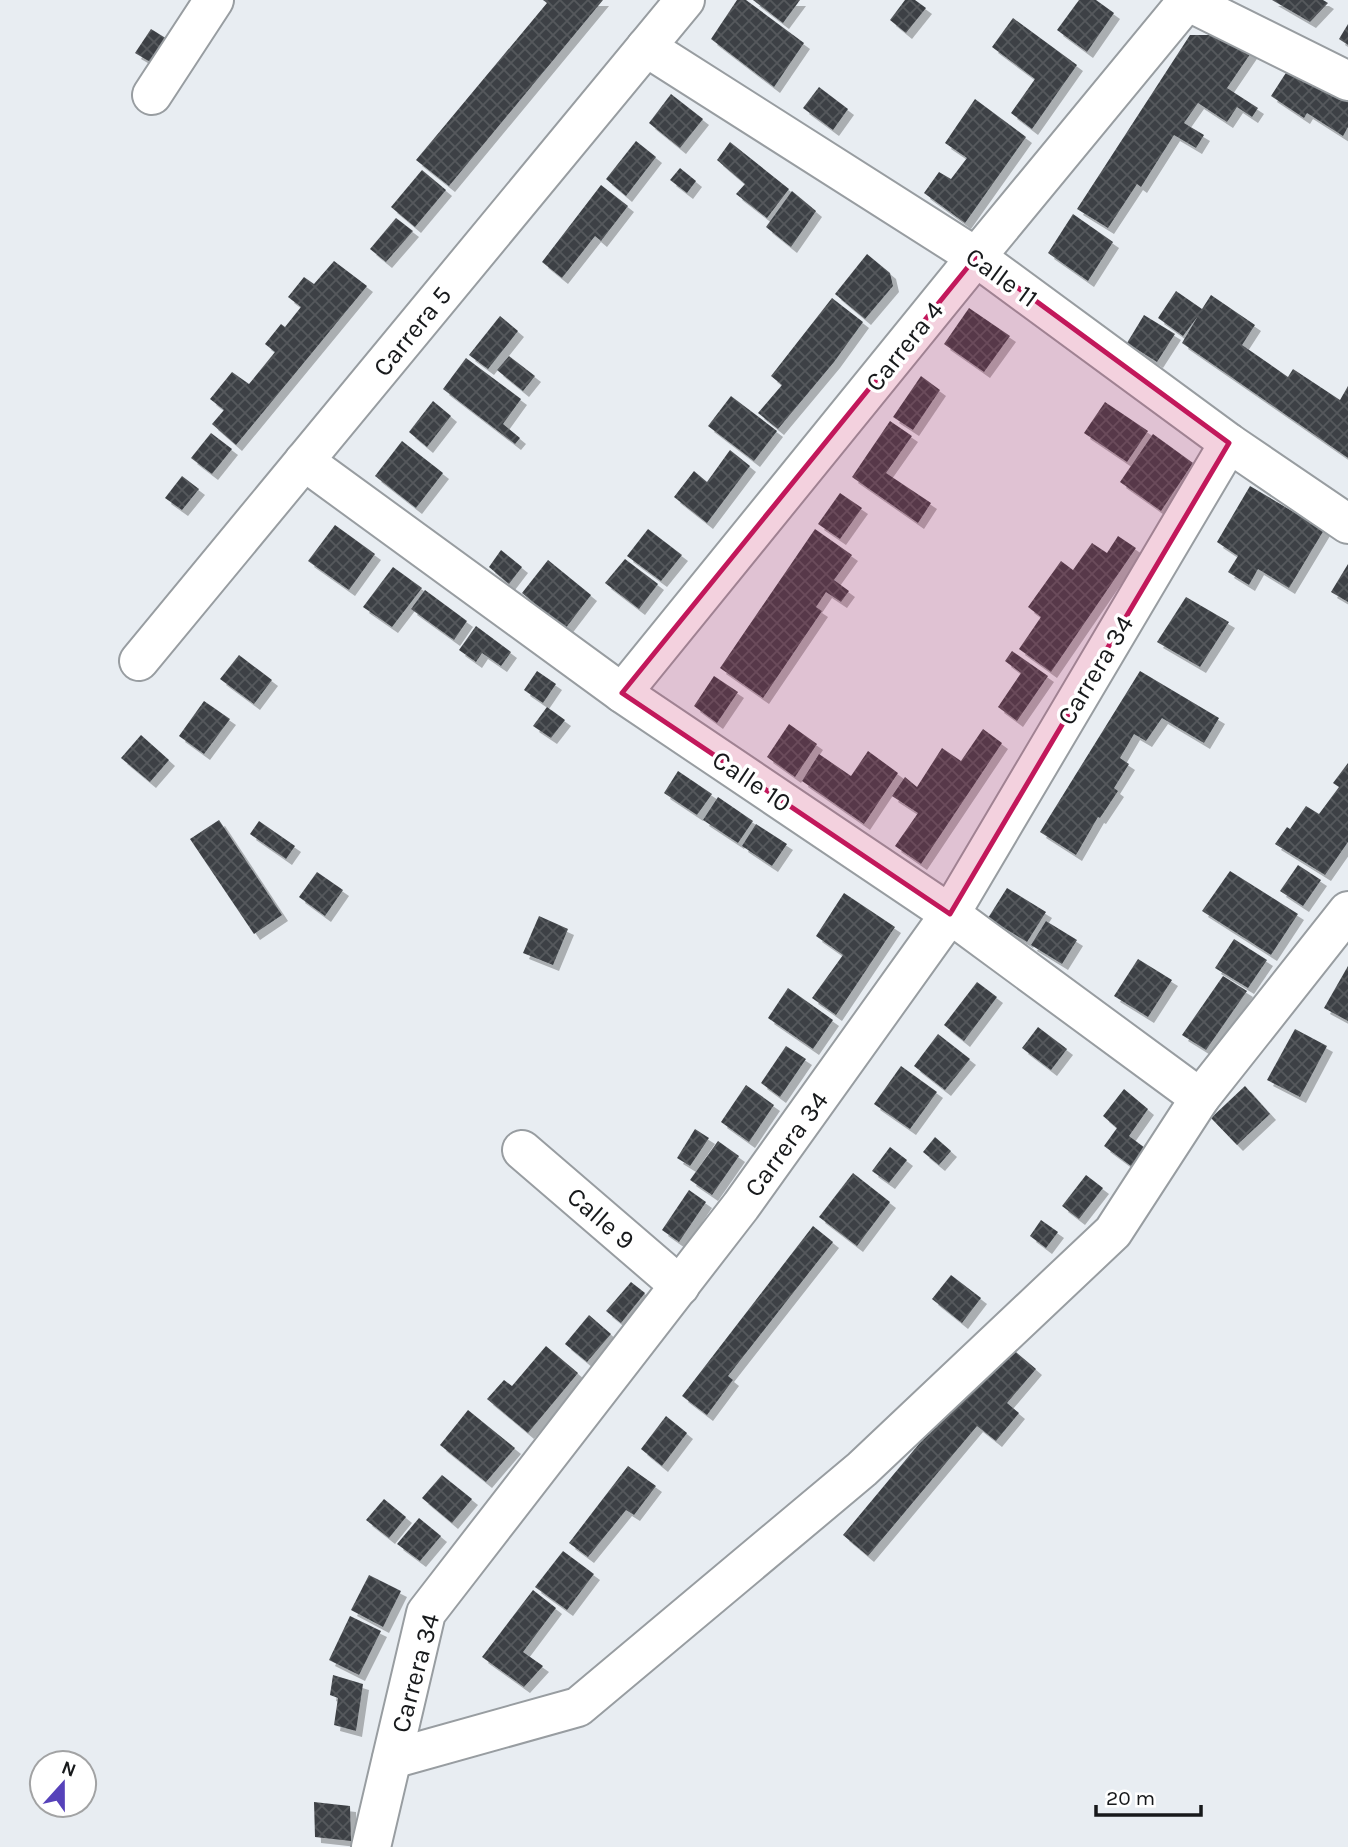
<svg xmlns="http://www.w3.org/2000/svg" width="1348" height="1847" font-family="Karla,sans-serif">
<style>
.building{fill:url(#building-cross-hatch);filter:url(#shadow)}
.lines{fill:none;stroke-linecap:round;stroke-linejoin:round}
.minor-casing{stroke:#989da1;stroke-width:42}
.minor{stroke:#fff;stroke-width:38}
.marked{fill:#c2185b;fill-opacity:0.2;stroke:#c2185b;stroke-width:5;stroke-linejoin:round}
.labels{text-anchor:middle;stroke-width:7;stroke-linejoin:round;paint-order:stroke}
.street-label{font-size:26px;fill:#17191b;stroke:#fff}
</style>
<defs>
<pattern id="building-cross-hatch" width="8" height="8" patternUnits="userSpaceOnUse" patternTransform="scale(1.75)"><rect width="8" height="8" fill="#3d4145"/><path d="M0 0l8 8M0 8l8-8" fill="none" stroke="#56595d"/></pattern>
<filter id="shadow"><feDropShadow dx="6" dy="6" stdDeviation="0" flood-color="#0004"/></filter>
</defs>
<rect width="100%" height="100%" fill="#e8edf2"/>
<g class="building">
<path d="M543 0H603L449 186 416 160 547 3Z"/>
<path d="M737 0H746L804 43 774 87 711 39Z"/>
<path d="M753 0H800L783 23Z"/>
<path d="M905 0H915L926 8 906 33 890 20Z"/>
<path d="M1079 0H1096L1114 13 1087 52 1057 30Z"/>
<path d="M1272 0H1323L1328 3 1310 22Z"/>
<path d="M1013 18 1077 65 1032 129 1011 113 1035 79 992 47Z"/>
<path d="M1348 24V45L1339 39Z"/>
<path d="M151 29 172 42 157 66 135 53Z"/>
<path d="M1190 35H1223L1257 44 1227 88 1258 108 1252 117 1237 107 1227 122 1198 103 1184 123 1204 135 1196 148 1174 135 1141 187 1137 184 1108 228 1077 209Z"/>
<path d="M1291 65 1348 102V127L1343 136 1307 113 1304 118 1271 96Z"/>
<path d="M819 87 848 109 833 130 803 108Z"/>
<path d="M671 94 703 119 680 148 649 123Z"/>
<path d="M975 99 1026 137 965 223 924 193 939 172 951 179 967 158 945 143Z"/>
<path d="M636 141 656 157 626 196 606 179Z"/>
<path d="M730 142 789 189 767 218 736 194 745 184 717 160Z"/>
<path d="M680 168 696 181 687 193 670 180Z"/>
<path d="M422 170 446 190 415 227 391 207Z"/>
<path d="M601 185 628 206 601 241 595 236 562 278 542 262Z"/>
<path d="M792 191 816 211 791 247 766 227Z"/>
<path d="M1073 214 1113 242 1088 281 1048 253Z"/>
<path d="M396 218 413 231 386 262 370 249Z"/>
<path d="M867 254 890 273 893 286 865 319 835 294Z"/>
<path d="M334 261 367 286 236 445 212 424 224 410 210 399 232 372 249 384 275 352 265 344 281 324 285 327 301 307 288 297 304 277 314 284Z"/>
<path d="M1176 291 1202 309 1211 295 1255 325 1242 345 1288 377 1293 369 1340 400 1348 386V458L1182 343 1198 316 1183 336 1158 318Z"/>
<path d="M832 298 863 322 834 362 778 429 758 413 782 385 771 376Z"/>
<path d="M969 308 1010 336 984 372 944 344Z"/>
<path d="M1144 315 1175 334 1157 362 1127 343Z"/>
<path d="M500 316 518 331 488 369 469 355Z"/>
<path d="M509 356 535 376 523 391 497 370Z"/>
<path d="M466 358 521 399 503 424 520 438 515 444 443 389Z"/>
<path d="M921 376 940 390 913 430 893 417Z"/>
<path d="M731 396 777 431 754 461 708 426Z"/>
<path d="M433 401 451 416 427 447 409 432Z"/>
<path d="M1105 402 1148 431 1127 462 1084 433Z"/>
<path d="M890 421 912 436 886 473 931 503 918 523 852 477Z"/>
<path d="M211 433 232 449 212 474 191 458Z"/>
<path d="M1153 434 1193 463 1161 511 1120 482Z"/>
<path d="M402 441 443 473 416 508 375 476Z"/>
<path d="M730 450 750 466 707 523 674 497 694 471 707 482Z"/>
<path d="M182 476 199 489 182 510 165 498Z"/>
<path d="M1250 486 1324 530 1289 588 1258 569 1249 585 1228 572 1238 556 1217 542Z"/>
<path d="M840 493 862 508 840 539 818 524Z"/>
<path d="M335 525 375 554 349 590 308 561Z"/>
<path d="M648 529 682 555 661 581 627 556Z"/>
<path d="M815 529 852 555 834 580 849 591 841 602 826 592 816 607 822 611 763 698 720 668Z"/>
<path d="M1118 536 1136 548 1051 672 1019 649 1041 617 1028 607 1061 561 1073 570 1092 543 1107 553Z"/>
<path d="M501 550 522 567 509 584 489 567Z"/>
<path d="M625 559 658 584 639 609 605 583Z"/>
<path d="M548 560 591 595 565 629 522 593Z"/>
<path d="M1348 564V602L1331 592Z"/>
<path d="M393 567 422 588 392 627 363 607Z"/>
<path d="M425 590 467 621 454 640 411 609Z"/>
<path d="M1186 597 1229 622 1200 667 1157 642Z"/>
<path d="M476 626 511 652 501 666 482 653 476 662 459 650Z"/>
<path d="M1012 651 1048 676 1017 721 998 707 1021 673 1005 661Z"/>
<path d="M239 655 272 680 254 704 220 679Z"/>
<path d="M537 671 556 684 543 703 524 690Z"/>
<path d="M1140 671 1219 718 1204 743 1162 718 1146 741 1134 734 1120 758 1129 764 1114 788 1118 791 1100 818 1098 817 1076 855 1040 832Z"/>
<path d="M714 676 738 692 717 723 694 706Z"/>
<path d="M204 701 230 719 204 754 179 736Z"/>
<path d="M547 707 565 720 551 738 533 726Z"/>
<path d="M789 724 817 744 795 777 767 757Z"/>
<path d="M983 729 1002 743 921 864 895 846 918 813 892 796 905 777 917 787 942 748 961 761Z"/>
<path d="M141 735 169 760 150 782 121 758Z"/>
<path d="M868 751 898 773 864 824 802 781 819 754 851 776Z"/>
<path d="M1348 763V842L1325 875 1275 844 1287 827 1290 829 1306 806 1319 814 1339 787 1333 783Z"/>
<path d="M678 771 712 794 697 815 664 793Z"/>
<path d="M718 797 753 821 738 843 703 820Z"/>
<path d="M219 820 282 915 254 934 190 839Z"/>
<path d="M259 821 295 846 286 859 250 834Z"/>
<path d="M756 824 787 844 772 866 742 846Z"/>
<path d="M1298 865 1321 880 1303 906 1280 891Z"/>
<path d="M1230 871 1298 914 1271 955 1202 911Z"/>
<path d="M317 872 343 890 325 916 299 897Z"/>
<path d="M1007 888 1046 912 1027 942 988 918Z"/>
<path d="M844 893 895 927 836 1015 812 998 843 955 816 936Z"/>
<path d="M539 916 568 929 553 965 523 953Z"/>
<path d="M1046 921 1077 940 1062 964 1031 945Z"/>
<path d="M1234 939 1267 960 1248 988 1215 968Z"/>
<path d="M1138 959 1172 980 1148 1017 1114 996Z"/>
<path d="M1348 966V1021L1324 1008Z"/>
<path d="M1223 976 1247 991 1206 1050 1182 1035Z"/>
<path d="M977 982 997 997 964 1041 944 1025Z"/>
<path d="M788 988 833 1020 813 1049 768 1018Z"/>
<path d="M1038 1027 1067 1049 1051 1070 1022 1048Z"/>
<path d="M1295 1029 1327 1046 1300 1097 1267 1080Z"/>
<path d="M938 1034 970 1059 945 1090 914 1066Z"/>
<path d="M786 1046 806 1059 780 1097 761 1083Z"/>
<path d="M901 1066 937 1092 910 1129 874 1104Z"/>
<path d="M746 1085 774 1105 749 1142 721 1122Z"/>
<path d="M1245 1086 1270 1114 1237 1145 1211 1118Z"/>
<path d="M1124 1089 1148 1109 1129 1136 1145 1148 1131 1166 1104 1146 1117 1128 1103 1116Z"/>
<path d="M695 1129 709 1138 690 1166 677 1158Z"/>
<path d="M935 1137 951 1151 939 1165 923 1152Z"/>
<path d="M718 1141 739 1156 712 1195 690 1180Z"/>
<path d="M890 1147 907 1160 889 1183 872 1171Z"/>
<path d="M853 1173 890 1202 857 1246 819 1217Z"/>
<path d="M1086 1175 1103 1188 1079 1219 1062 1206Z"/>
<path d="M689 1190 706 1202 679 1242 662 1230Z"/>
<path d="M1041 1220 1058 1232 1046 1248 1030 1236Z"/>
<path d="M813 1226 833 1242 728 1376 733 1380 707 1415 682 1396Z"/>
<path d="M951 1275 981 1298 962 1323 932 1299Z"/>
<path d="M631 1282 645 1293 621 1323 606 1311Z"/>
<path d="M589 1315 611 1334 587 1362 565 1344Z"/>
<path d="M1004 1342 1036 1369 1007 1403 1019 1413 996 1441 977 1426 868 1556 843 1535Z"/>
<path d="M546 1346 578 1373 528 1433 487 1399 504 1380 512 1386Z"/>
<path d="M468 1410 515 1448 486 1482 440 1445Z"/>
<path d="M666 1416 687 1433 662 1466 641 1449Z"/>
<path d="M628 1466 656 1486 634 1515 626 1510 588 1557 569 1543Z"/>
<path d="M442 1475 472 1499 452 1523 422 1498Z"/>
<path d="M384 1499 406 1517 389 1538 366 1520Z"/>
<path d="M419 1518 441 1536 420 1561 397 1544Z"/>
<path d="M563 1551 594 1574 567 1610 535 1587Z"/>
<path d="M369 1575 401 1591 383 1627 351 1610Z"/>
<path d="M533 1590 556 1608 523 1652 543 1666 524 1687 482 1657Z"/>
<path d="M350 1616 381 1631 359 1675 329 1660Z"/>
<path d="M333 1675 363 1684 356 1731 334 1725 338 1698 330 1695Z"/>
<path d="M314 1802 350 1806 351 1841 315 1837Z"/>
</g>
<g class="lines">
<g class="minor-casing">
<g id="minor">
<path d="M1185 0 1348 81"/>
<path d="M646 47 976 257 1229 443 1348 524"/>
<path d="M152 95 214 0"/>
<path d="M304 461 622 693 950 914 1200 1098"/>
<path d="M139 661 685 0"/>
<path d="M622 693 976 257 1188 0"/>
<path d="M522 1150 680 1286"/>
<path d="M392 1759 578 1707 862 1469 1113 1232 1200 1098 1348 911"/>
<path d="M371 1847 426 1613 741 1206 950 914 1229 443"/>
</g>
</g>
<use href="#minor" class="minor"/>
</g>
<path class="marked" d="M976 257 1229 443 950 914 622 693Z"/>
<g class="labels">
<g class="street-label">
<text transform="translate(1002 277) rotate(36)" y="9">Calle 11</text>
<text transform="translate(412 331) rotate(-51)" y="9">Carrera 5</text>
<text transform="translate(904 346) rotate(-51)" y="9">Carrera 4</text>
<text transform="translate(1095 670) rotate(-59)" y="9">Carrera 34</text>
<text transform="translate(752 781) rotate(34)" y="9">Calle 10</text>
<text transform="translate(786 1144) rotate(-54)" y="9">Carrera 34</text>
<text transform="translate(601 1218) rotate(41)" y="9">Calle 9</text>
<text transform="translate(415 1673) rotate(-75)" y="9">Carrera 34</text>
</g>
</g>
<g transform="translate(63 1784) rotate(21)"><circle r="33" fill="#ffffff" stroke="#a2a3a4" stroke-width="2"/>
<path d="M0-5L12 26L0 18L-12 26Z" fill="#5642ba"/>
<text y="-10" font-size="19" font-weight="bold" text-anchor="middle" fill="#17191b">N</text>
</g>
<path d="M1096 1805v10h105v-10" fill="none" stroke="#17191b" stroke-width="3.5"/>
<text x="1106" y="1805" font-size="21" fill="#17191b" stroke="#ffffff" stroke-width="5" paint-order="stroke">20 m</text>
</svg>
